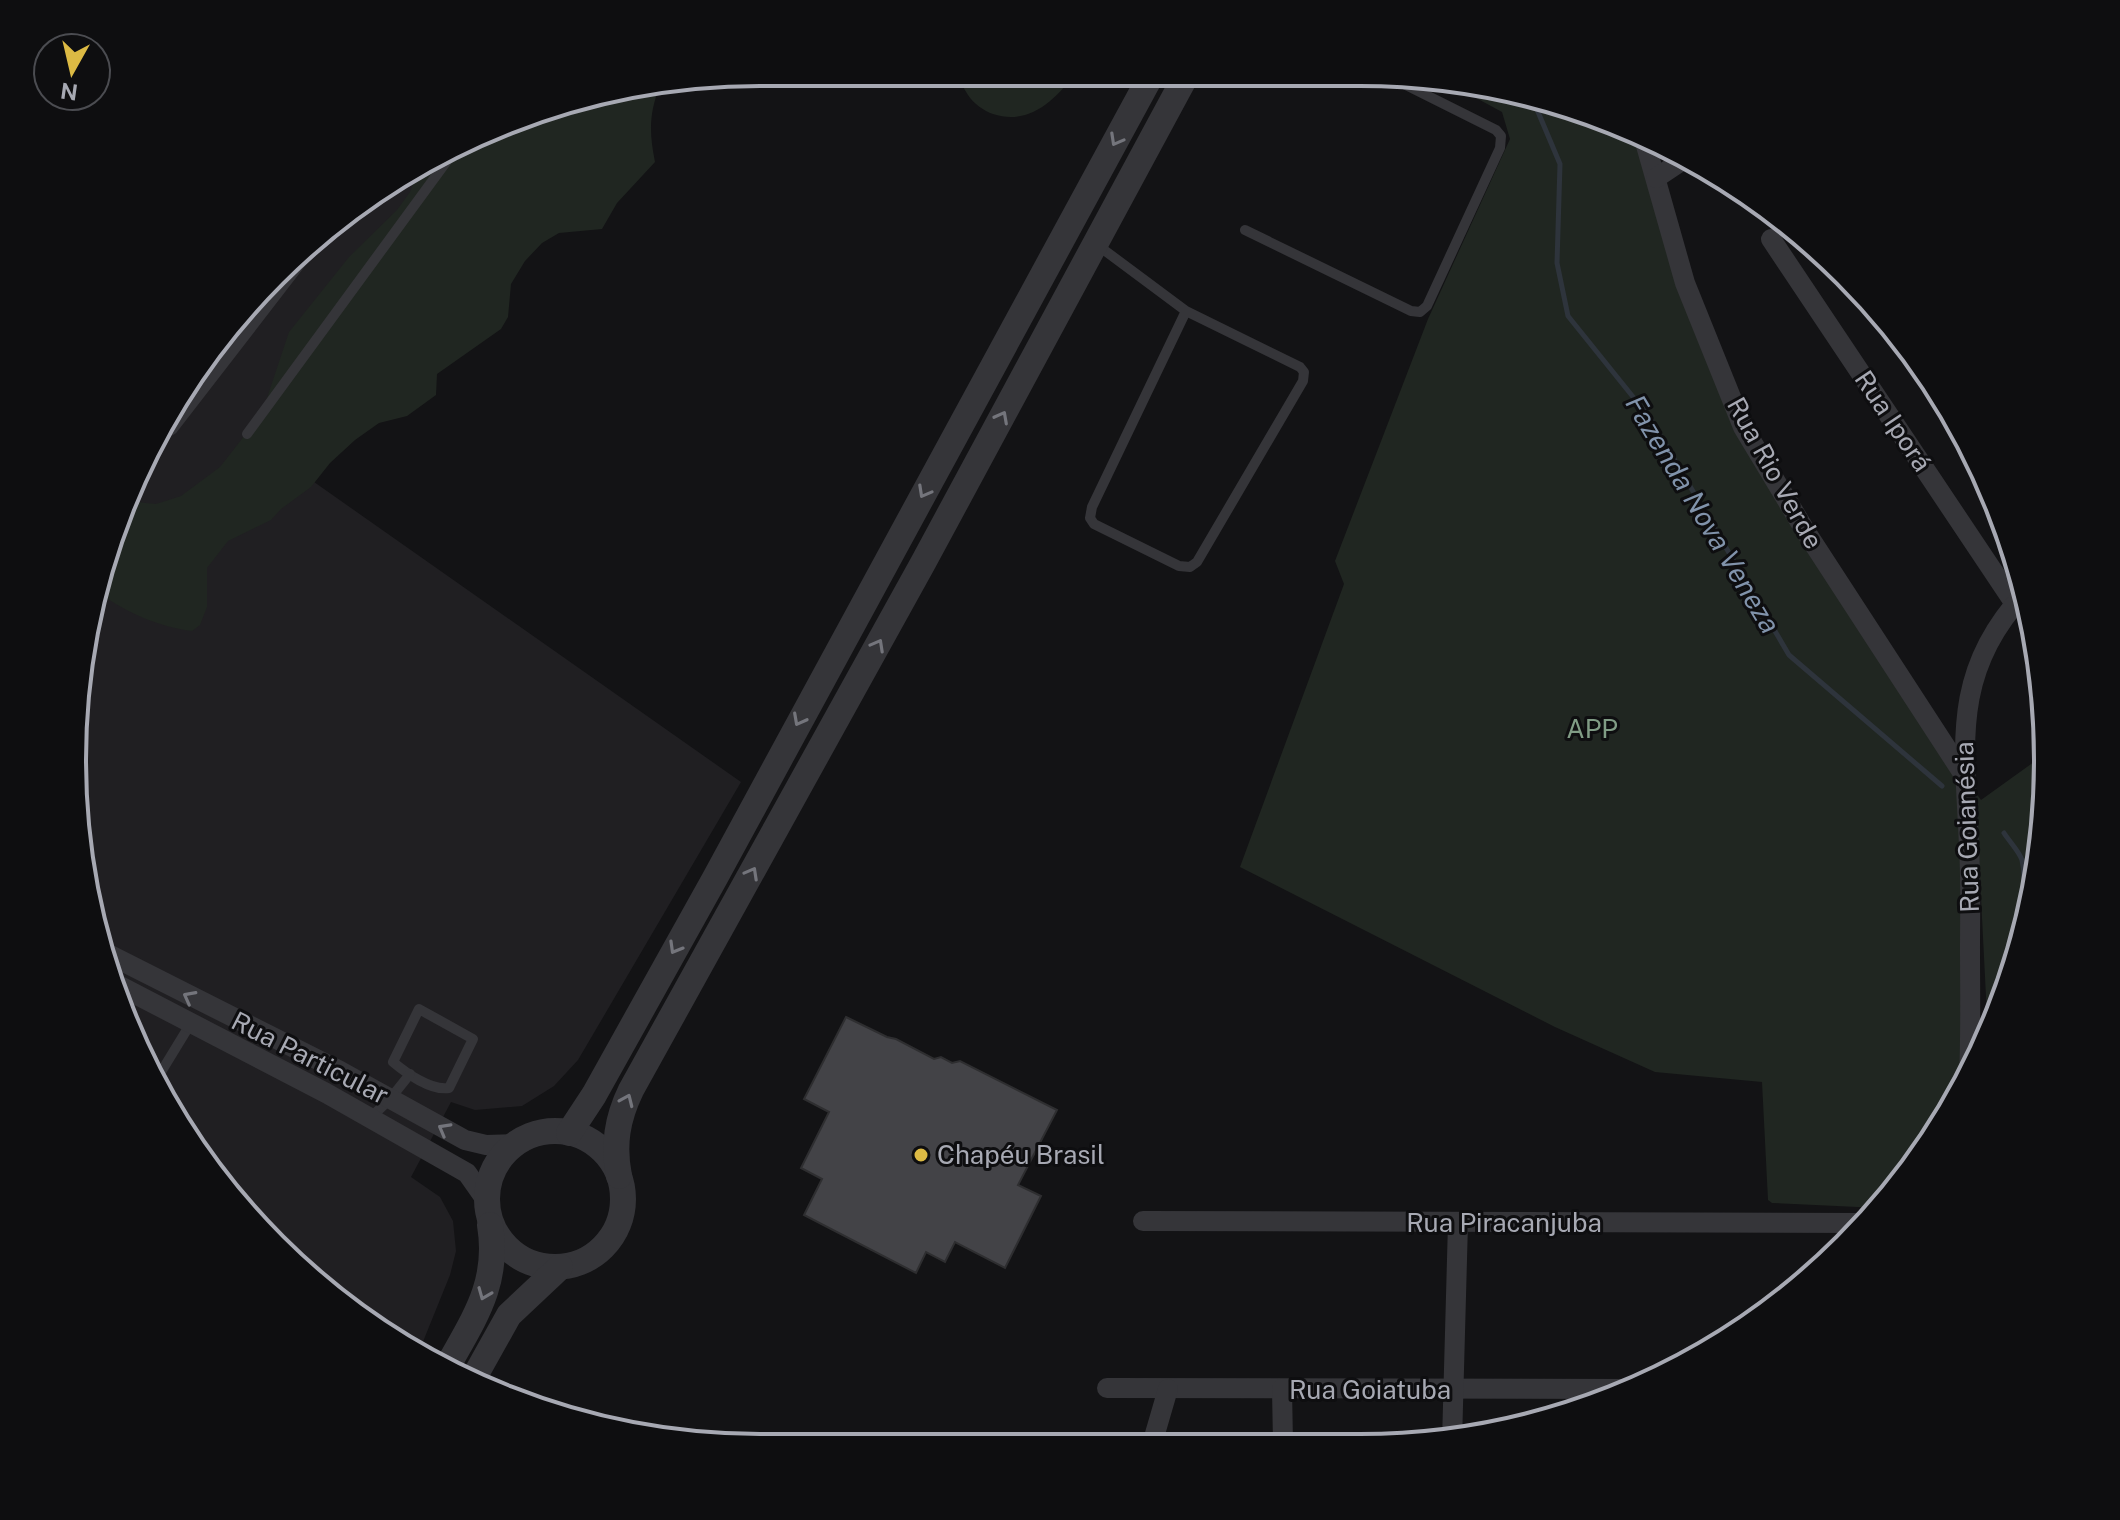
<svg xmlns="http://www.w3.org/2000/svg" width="2120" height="1520" font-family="'Public Sans',sans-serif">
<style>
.built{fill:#201f22}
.green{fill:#202621}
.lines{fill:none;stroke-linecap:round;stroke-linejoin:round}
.stream{stroke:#2e343c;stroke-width:5}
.building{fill:#434347;stroke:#2e2e30;stroke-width:2}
.service{stroke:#353539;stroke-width:10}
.minor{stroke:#353539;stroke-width:20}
.tertiary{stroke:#353539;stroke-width:26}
.oneway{stroke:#74757c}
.poi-dot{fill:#dcba44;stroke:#0e0e10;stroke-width:3}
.labels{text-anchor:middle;stroke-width:6;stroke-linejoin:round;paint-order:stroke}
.street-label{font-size:26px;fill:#a7a9b3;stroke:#0e0e10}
.park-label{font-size:26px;fill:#809c85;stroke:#0e0e10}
.poi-label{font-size:26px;fill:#a7a9b3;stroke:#0e0e10;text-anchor:start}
.water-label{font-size:28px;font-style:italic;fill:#8193ab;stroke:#0e0e10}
.rim{fill:none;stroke:#a7a9b3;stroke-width:4}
</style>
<rect width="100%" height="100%" fill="#131315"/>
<path class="built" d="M462 150 250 437 741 782 578 1060 554 1086 522 1106 475 1110 451 1102 411 1177 440 1197 453 1221 456 1251 450 1275 418 1354 341 1306 242 1213 125 1024 78 849V670L143 456 242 307 378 188Z"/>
<g class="green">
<path d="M956 72H1076C1056 100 1029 126 993 114 984 111 973 103 968 95 963 88 960 79 956 72Z"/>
<path d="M1443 80 1495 85 1642 141 1737 427 1970 785 1981 800 2045 754 2046 805 2024 938 1988 1036 1979 858 1967 1080 1906 1179 1879 1208 1772 1203 1768 1200 1762 1082 1655 1072 1555 1027 1240 867 1344 584 1335 561 1428 319 1510 139 1502 112Z"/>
<path d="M660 85C649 114 649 132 655 162L617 203 602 229 559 233 542 243 525 261 511 284 508 317 501 329 437 374 436 395 407 416 379 423 355 440 330 463 311 487 281 509 271 520 228 541 207 568V607L200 625 192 631C160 627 127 613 101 594L131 496 136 502 156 504 181 496 220 467 262 413 289 332 349 257 397 210 410 192 418 170 581 96Z"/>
</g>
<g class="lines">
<g class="stream">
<path d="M1533 100 1560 164 1557 263 1568 316 1650 418 1789 655 1942 786"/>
<path d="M2004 833C2009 841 2019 851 2022 860 2029 887 2014 914 2024 939"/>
</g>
</g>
<path class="building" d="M846 1017 887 1037 896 1039 934 1059 941 1057 952 1063 960 1061 1057 1110 1018 1185 1041 1196 1005 1268 955 1242 945 1262 926 1252 916 1273 804 1215 822 1179 801 1168 829 1112 804 1099Z"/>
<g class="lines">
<g class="service">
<path d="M1190 73 1233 80 1244 72"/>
<path d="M1245 230 1411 311 1420 312 1427 306 1500 148 1501 136 1496 130 1384 74"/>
<path d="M1096 244 1186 311 1092 507 1090 518 1094 524 1179 566 1190 567 1197 562 1303 381 1304 372 1300 367 1186 311"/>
<path d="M247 434 452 154"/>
<path d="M419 1009 473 1039 449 1088C431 1091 406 1073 393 1062Z"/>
<path d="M158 1077 191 1023"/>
<path d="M370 1118 390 1099 410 1074"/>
</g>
<g class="minor">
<path d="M1645 142 1685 283 1743 427 1806 532 1964 775"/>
<path d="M1656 178 1686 158"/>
<path d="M1771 239 2015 604"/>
<path d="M165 422 169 426 301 255"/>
<path d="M106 953 340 1071 465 1140 486 1145 519 1144"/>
<path d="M114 983 326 1093 467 1173 486 1200"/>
<path d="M1969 1077C1971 1034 1970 992 1970 949 1970 915 1971 880 1969 846 1965 748 1950 673 2024 594"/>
<path d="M1143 1221 1864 1223"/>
<path d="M1107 1388 1634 1389"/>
<path d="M1282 1389 1283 1443"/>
<path d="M1452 1442 1458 1223"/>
<path d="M1152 1444 1168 1389"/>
</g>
<g class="tertiary">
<circle cx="555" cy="1199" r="68"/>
<path d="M569 1133 594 1095 715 878 1153 72"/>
<path d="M619 1176C613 1145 617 1119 631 1090L923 563 1188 72"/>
<path d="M445 1371C472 1321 500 1285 490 1225"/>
<path d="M471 1383 509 1315 560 1267"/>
</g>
</g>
<defs><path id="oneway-chevron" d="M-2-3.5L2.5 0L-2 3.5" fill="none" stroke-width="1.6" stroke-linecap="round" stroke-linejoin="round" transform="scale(2)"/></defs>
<g class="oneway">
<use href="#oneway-chevron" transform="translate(1116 140) rotate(119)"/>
<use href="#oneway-chevron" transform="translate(1002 417) rotate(-62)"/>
<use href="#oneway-chevron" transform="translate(924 492) rotate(119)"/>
<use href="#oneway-chevron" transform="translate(878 645) rotate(-61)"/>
<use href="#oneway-chevron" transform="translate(799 720) rotate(118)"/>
<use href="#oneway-chevron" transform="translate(752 873) rotate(-61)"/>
<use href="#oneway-chevron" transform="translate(675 948) rotate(120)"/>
<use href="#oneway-chevron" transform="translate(189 997) rotate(-152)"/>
<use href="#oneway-chevron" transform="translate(627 1100) rotate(-66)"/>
<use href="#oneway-chevron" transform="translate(444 1129) rotate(-151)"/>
<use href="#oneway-chevron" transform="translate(484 1294) rotate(112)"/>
</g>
<circle class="poi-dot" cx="921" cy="1155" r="8"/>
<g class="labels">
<g class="street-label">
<text transform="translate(1893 421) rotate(56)" y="9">Rua Iporá</text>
<text transform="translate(1775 473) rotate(61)" y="9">Rua Rio Verde</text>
<text transform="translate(1967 827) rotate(-92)" y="9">Rua Goianésia</text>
<text transform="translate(310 1058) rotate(27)" y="9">Rua Particular</text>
<text x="1504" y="1232">Rua Piracanjuba</text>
<text x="1370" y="1399">Rua Goiatuba</text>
</g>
<g class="park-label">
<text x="1592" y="738">APP</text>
</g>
<g class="poi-label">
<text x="937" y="1164">Chapéu Brasil</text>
</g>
<g class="water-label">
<text transform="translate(1703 514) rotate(59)" y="10">Fazenda Nova Veneza</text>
</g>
</g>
<path d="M0 0H2120V1520H0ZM760 86H1360A674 674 0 0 1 2034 760V760A674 674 0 0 1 1360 1434H760A674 674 0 0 1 86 760V760A674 674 0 0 1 760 86Z" fill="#0e0e10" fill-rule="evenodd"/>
<path class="rim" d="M760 86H1360A674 674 0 0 1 2034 760V760A674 674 0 0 1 1360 1434H760A674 674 0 0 1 86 760V760A674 674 0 0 1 760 86Z"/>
<g transform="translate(72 72) rotate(188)"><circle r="38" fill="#0e0e10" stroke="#4b4c51" stroke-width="2"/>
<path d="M0-6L14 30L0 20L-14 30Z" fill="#dcba44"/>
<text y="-12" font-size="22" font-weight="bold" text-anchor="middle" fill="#a7a9b3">N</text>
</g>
</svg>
